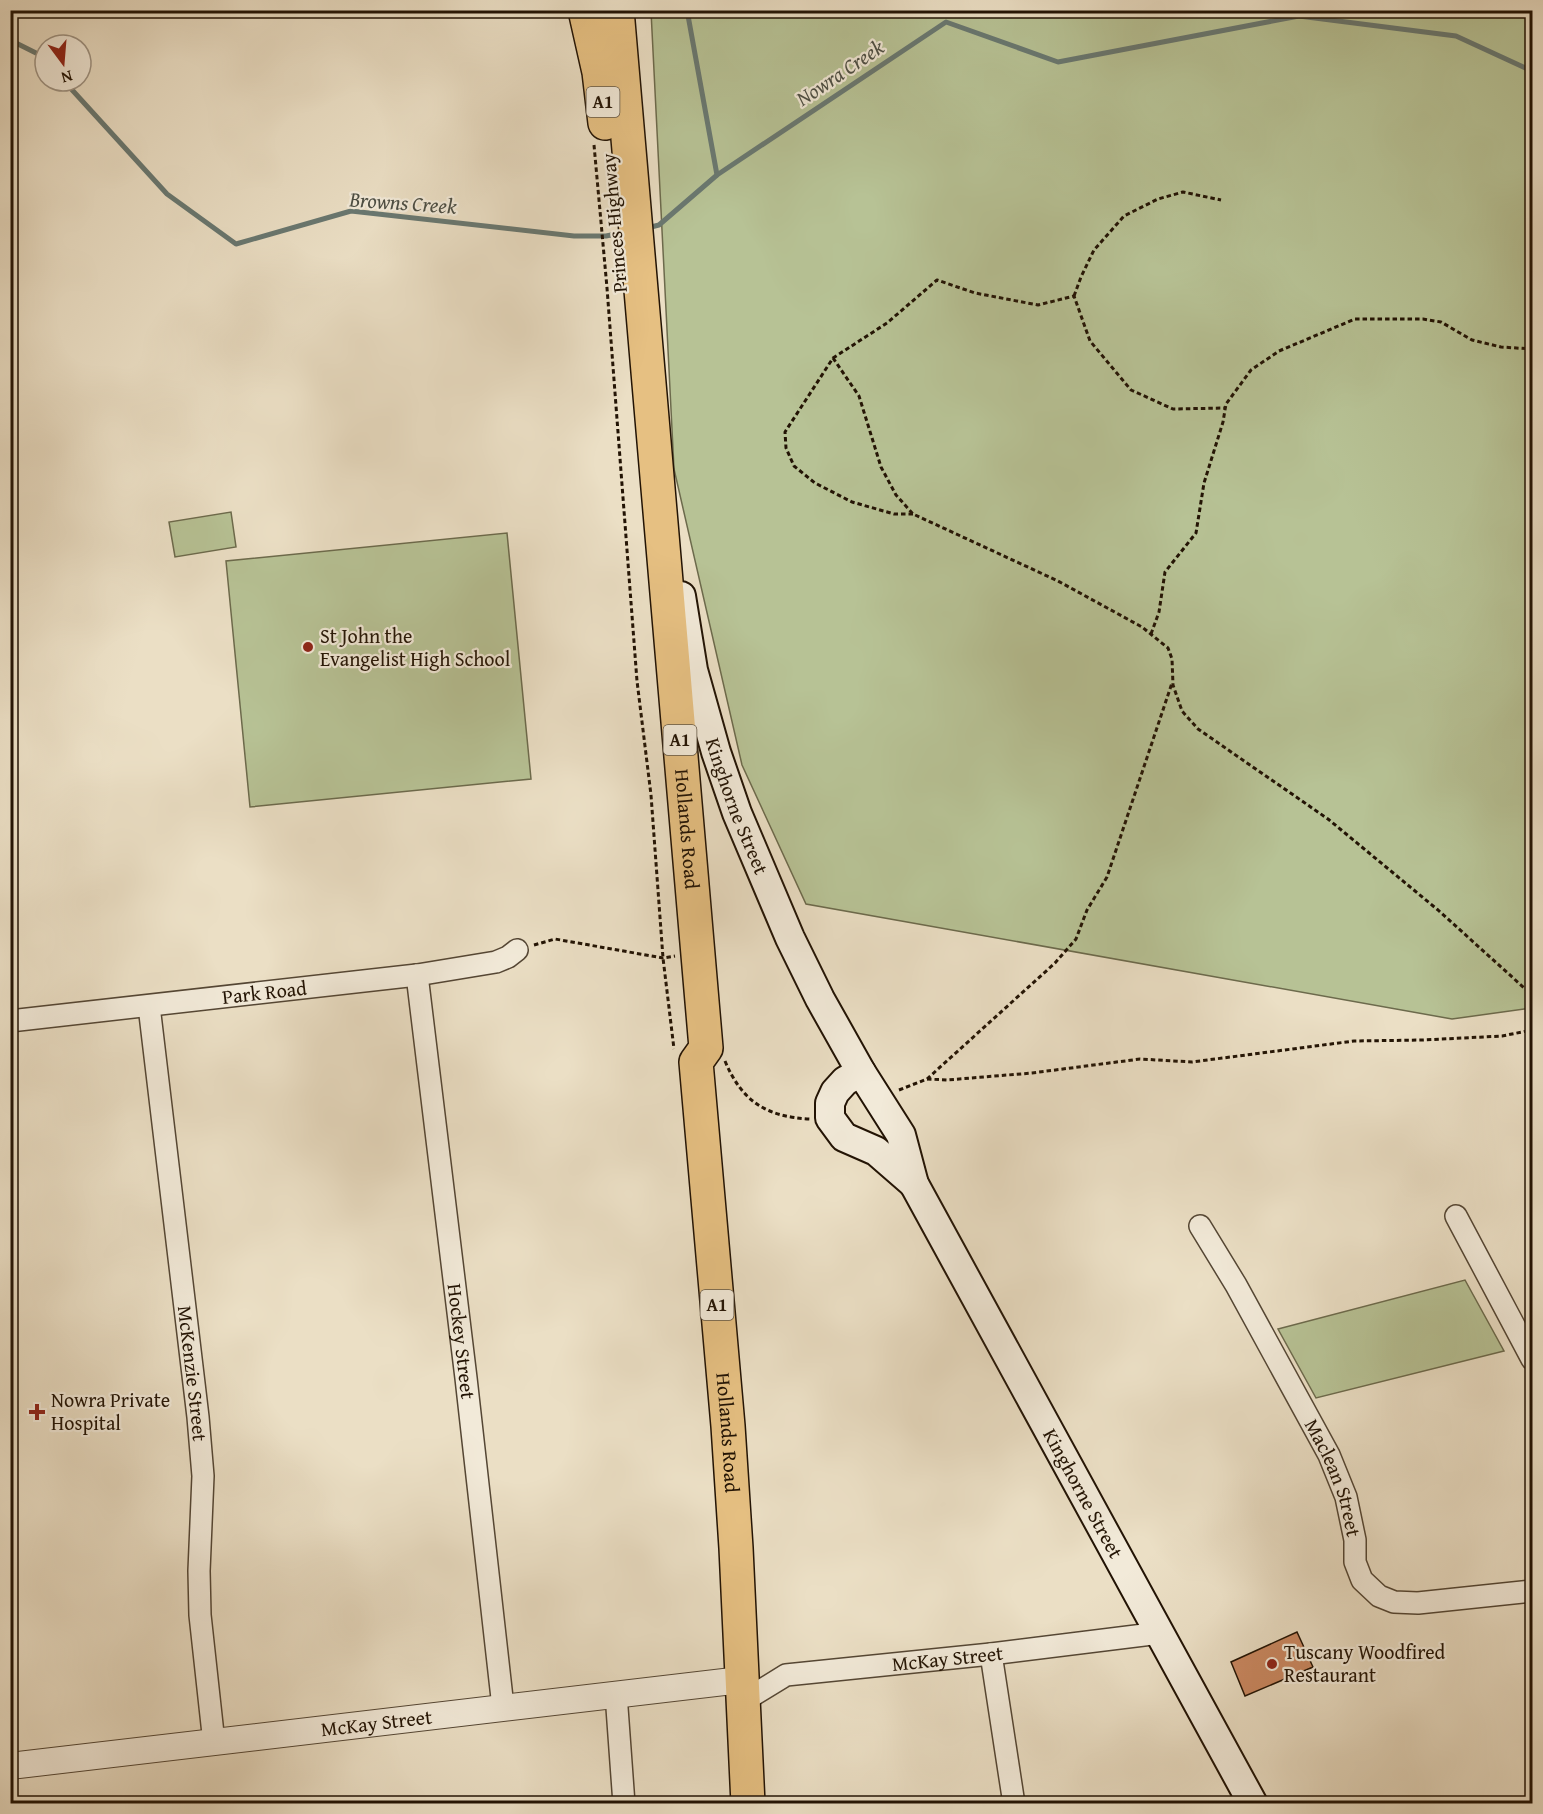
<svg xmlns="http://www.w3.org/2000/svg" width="1543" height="1814" font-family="'Gentium Book Plus',serif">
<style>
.green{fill:#b7c295;stroke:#6c6a4c;stroke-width:1.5}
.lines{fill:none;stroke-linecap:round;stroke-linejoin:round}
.stream{stroke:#697871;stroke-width:5}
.building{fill:#cb8962;stroke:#221304;stroke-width:1.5}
.minor-casing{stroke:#544634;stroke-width:24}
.tertiary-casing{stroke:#544634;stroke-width:28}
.secondary-casing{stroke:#221304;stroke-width:32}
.trunk-casing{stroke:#221304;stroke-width:36}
.path{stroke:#221304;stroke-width:3;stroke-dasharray:4.5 3;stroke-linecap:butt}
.minor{stroke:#f2ead9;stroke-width:21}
.tertiary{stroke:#f2ead9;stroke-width:26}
.secondary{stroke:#f2ead9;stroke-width:28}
.trunk{stroke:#e6c082;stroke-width:33}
.poi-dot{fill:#8f2418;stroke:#f2ead9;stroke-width:2}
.labels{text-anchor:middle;stroke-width:4.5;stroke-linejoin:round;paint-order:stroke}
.shield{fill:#f2ead9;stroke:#605444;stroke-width:1.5}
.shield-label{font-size:18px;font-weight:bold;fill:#221304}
.street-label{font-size:20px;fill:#221304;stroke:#f2ead9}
.poi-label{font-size:20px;fill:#221304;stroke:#f2ead9;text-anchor:start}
.water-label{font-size:21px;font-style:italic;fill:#4c4e44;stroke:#f2ead9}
</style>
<rect width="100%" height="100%" fill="#ebdfc5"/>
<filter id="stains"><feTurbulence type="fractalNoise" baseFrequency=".00333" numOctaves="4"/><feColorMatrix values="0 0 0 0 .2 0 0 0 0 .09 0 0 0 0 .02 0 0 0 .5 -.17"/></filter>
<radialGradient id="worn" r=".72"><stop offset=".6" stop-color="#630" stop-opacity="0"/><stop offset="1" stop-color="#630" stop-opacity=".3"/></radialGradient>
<g class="green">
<path d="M651 11H1532V1008L1452 1019 806 904 742 765 674 469Z"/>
<path d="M231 512 236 547 175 557 169 522Z"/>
<path d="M507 533 531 779 250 807 226 561Z"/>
<path d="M1465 1280 1504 1351 1316 1398 1278 1329Z"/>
</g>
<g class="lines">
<g class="stream">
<path d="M687 10 717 175 946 22 1058 62 1299 16 1456 36 1532 71"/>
<path d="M10 40 42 56 45 60"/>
<path d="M64 81 167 194 236 244 351 211 574 236H606L626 232"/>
<path d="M647 228 659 225 717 175"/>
</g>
</g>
<path class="building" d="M1297 1632 1313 1667 1245 1696 1231 1662Z"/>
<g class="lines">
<g class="minor-casing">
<g id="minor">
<path id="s1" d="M417 975 466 1378 503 1707"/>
<path id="s2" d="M149 1006 198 1417 203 1476 199 1571 200 1615 214 1743"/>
<path id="s3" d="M10 1021 417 975 496 962 508 957 517 950"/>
<path d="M1456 1216 1532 1359"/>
<path id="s4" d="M1200 1226 1236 1285 1329 1455 1346 1497 1355 1540V1562L1362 1580 1379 1596 1394 1602 1418 1603 1532 1591"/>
<path d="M991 1654 1014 1804"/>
<path d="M616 1694 624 1804"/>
<path id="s5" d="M742 1702 786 1675 991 1654 1160 1633"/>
</g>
</g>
<g class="tertiary-casing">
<g id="tertiary">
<path id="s6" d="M10 1766 741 1680"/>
</g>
</g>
<g class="secondary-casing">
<g id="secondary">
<path id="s7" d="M681 596 693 670 716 752 737 813 790 938 820 999 861 1072 901 1135 914 1184 1253 1804"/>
<path d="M861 1072 845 1081 835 1092 830 1103V1118L844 1137 876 1151 914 1184"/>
</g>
</g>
<g class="trunk-casing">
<g id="trunk">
<path d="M585 10 599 72 605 123"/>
<path id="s8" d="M617 10 706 1048 696 1062 728 1426 736 1548 748 1804"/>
</g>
</g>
<g class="path">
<path d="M594 145 607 288 637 681 651 795 663 958 674 1049"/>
<path d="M1074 296 1081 277 1094 250 1124 216 1158 199 1183 192 1221 200"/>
<path d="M833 358 859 396 881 467 896 495 913 514 1058 581 1142 627 1168 648 1172 659 1173 685 1182 711 1198 729 1328 819 1438 910 1532 995"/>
<path d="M913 514H894L852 502 815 483 794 466 786 448 785 432 833 358 887 323 937 280 975 293 1038 305 1074 296 1090 341 1131 390 1173 409 1225 408"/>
<path d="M1151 634 1159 612 1165 572 1196 533 1204 483 1223 422 1226 404 1251 370 1279 351 1355 319H1423L1441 322 1472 340 1501 347 1532 349"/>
<path d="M534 945 555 939 663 958 675 956"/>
<path d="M725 1061C742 1102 767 1117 810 1119"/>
<path d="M927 1079 947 1080 1032 1073 1140 1059 1192 1062 1354 1041 1423 1040 1502 1036 1532 1030"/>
<path d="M899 1090 927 1079 1055 963 1076 939 1087 910 1107 877 1172 683"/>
</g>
<use href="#minor" class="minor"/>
<use href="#tertiary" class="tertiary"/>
<use href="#secondary" class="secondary"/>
<use href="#trunk" class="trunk"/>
</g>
<g class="poi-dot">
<circle cx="308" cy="647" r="6"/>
<path d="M34 1403h6v6h6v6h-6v6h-6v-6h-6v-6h6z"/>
<circle cx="1272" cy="1664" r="6"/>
</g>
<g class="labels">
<g class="shield">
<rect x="586.5" y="87" width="33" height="30" rx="4.5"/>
<rect x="663.5" y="725" width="33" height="30" rx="4.5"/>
<rect x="700.5" y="1290" width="33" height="30" rx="4.5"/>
</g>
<g class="shield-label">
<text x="603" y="108">A1</text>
<text x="680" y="746">A1</text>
<text x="717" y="1311">A1</text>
</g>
<g class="street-label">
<text transform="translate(614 223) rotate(-95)" y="7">Princes Highway</text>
<text dy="7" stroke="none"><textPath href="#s7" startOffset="218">Kinghorne Street</textPath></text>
<text dy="7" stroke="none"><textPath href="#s8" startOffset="822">Hollands Road</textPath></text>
<text dy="7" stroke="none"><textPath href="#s3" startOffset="256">Park Road</textPath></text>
<text dy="7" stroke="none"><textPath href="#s1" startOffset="369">Hockey Street</textPath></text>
<text dy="7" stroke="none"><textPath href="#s2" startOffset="370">McKenzie Street</textPath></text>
<text dy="7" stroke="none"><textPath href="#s8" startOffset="1431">Hollands Road</textPath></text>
<text dy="7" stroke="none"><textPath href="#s4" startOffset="286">Maclean Street</textPath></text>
<text dy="7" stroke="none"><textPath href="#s7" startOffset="990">Kinghorne Street</textPath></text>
<text dy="7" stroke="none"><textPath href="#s5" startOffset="214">McKay Street</textPath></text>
<text dy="7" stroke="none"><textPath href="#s6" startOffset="369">McKay Street</textPath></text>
</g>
<g class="poi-label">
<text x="320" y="643">St John the<tspan x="320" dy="23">Evangelist High School</tspan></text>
<text x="51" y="1407">Nowra Private<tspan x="51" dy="23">Hospital</tspan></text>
<text x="1284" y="1659">Tuscany Woodfired<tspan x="1284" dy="23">Restaurant</tspan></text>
</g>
<g class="water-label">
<text transform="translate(840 73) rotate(-34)" y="7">Nowra Creek</text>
<text transform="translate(403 203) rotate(4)" y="7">Browns Creek</text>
</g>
</g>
<rect width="1543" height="1814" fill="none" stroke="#ebdfc5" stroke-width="36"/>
<rect x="12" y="12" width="1519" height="1790" fill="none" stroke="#221304" stroke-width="3"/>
<rect x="18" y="18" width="1507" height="1778" fill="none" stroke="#221304" stroke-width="1.5"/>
<g transform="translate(63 63) rotate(164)"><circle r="28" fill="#f2ead9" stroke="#9f9484" stroke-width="1.5"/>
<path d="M0-4.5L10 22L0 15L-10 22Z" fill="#8f2418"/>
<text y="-9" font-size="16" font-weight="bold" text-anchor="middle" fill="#221304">N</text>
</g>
<rect width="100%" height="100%" filter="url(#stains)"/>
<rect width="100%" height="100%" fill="url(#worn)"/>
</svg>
